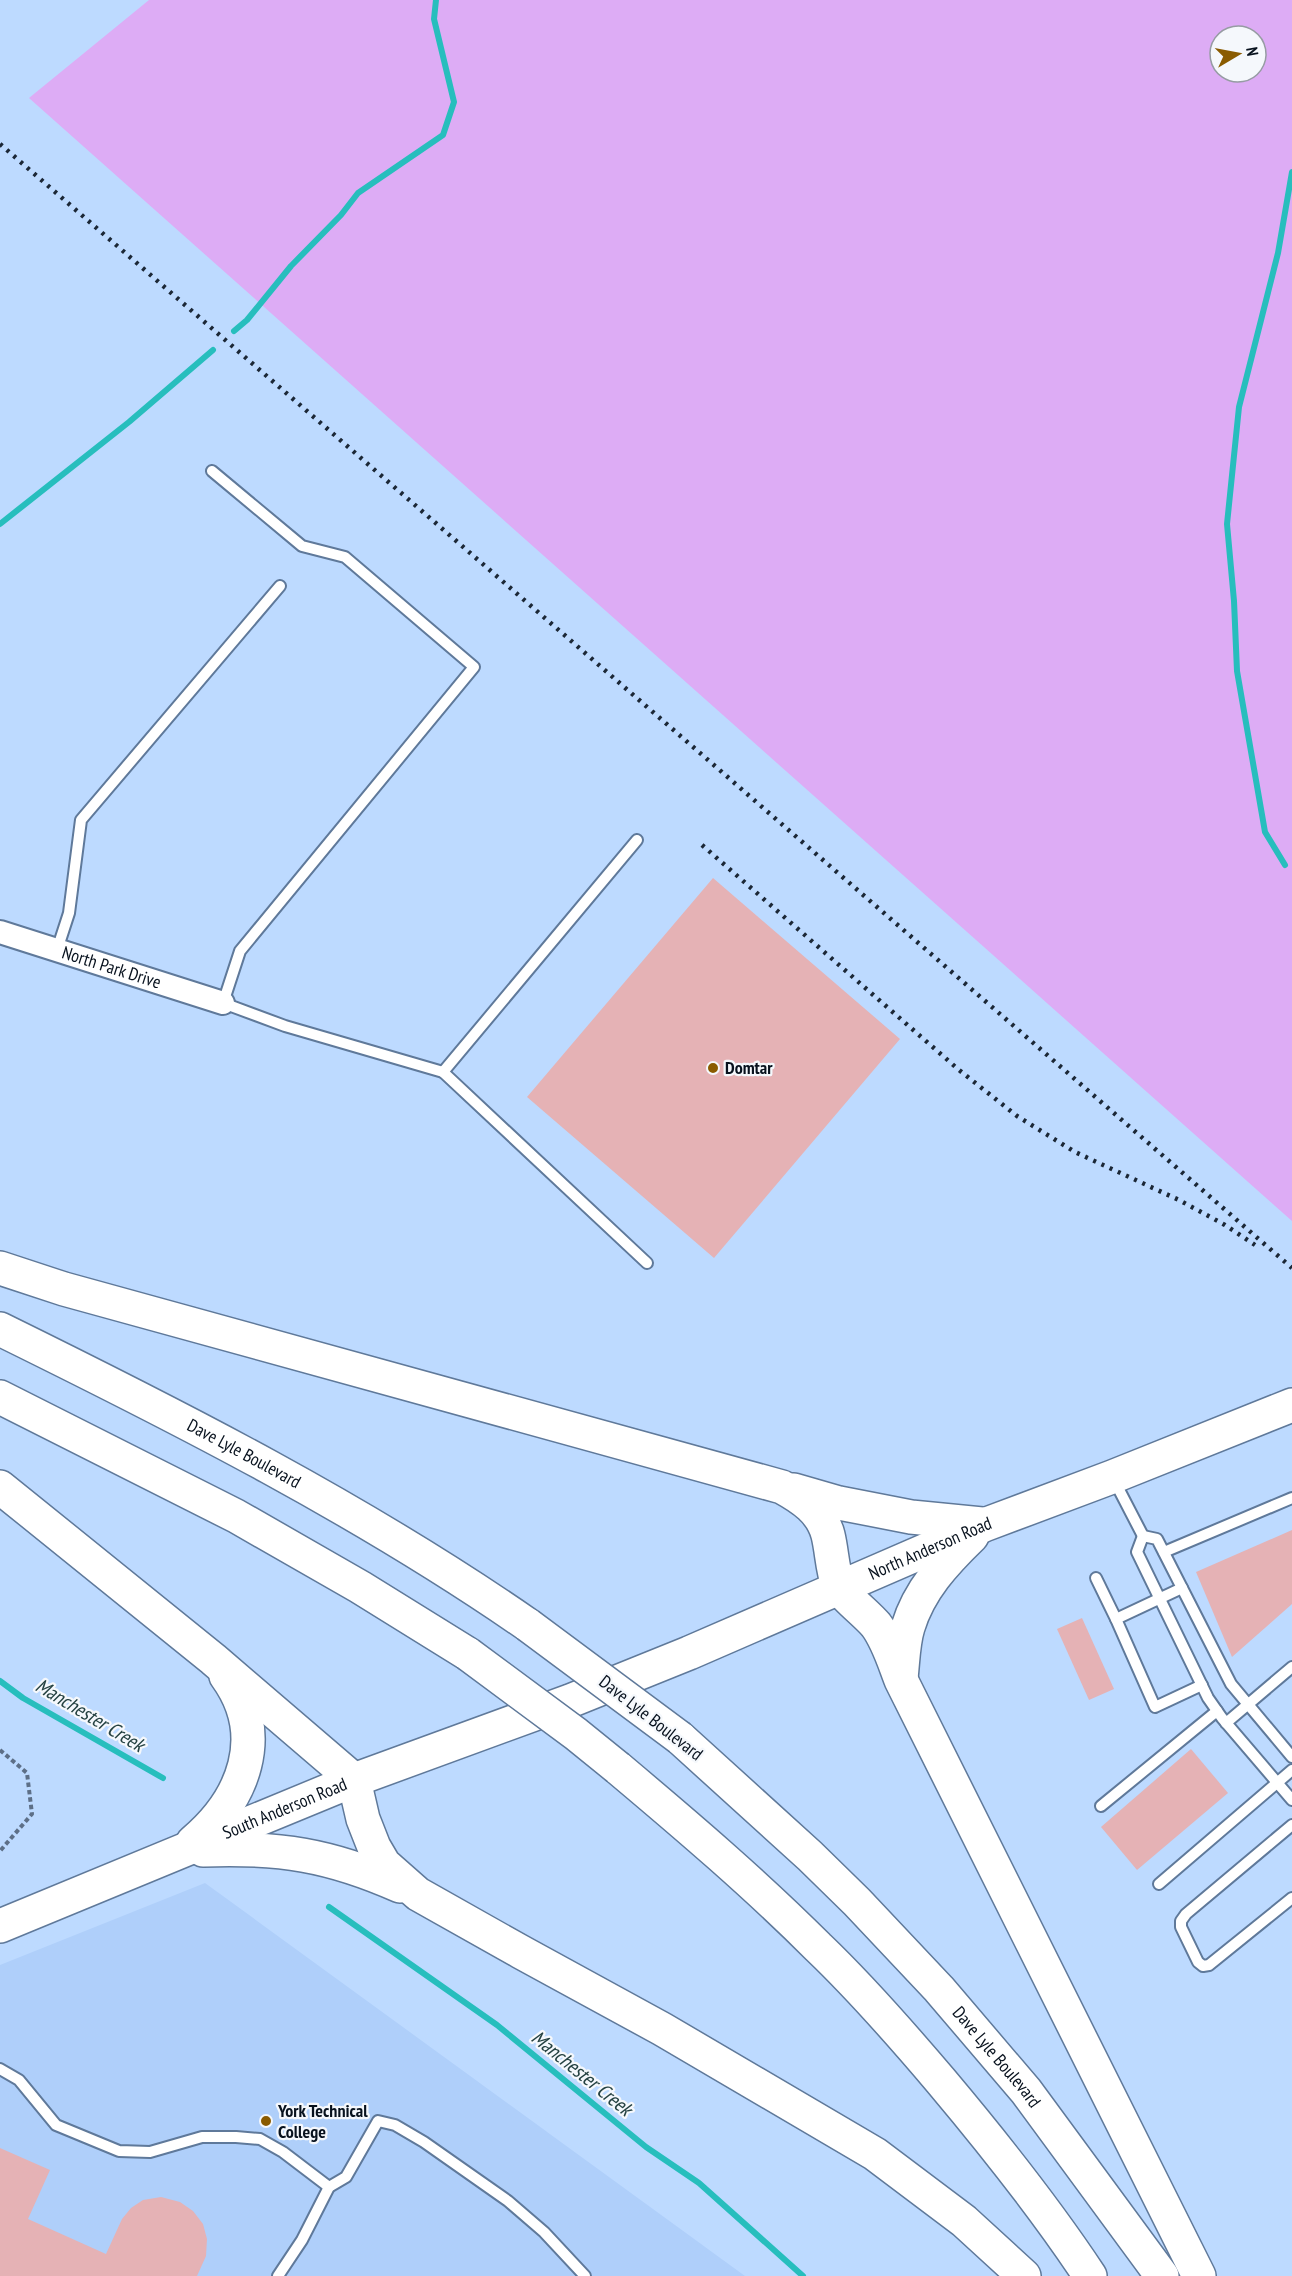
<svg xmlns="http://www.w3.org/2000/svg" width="1292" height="2276" font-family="'PT Sans Narrow',sans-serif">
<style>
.built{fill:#afcffa}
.green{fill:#ddacf5;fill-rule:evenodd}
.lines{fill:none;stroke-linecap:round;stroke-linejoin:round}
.stream{stroke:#27bebd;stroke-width:6}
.building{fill:#e5b2b5}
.lane-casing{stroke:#5f799a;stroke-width:14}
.street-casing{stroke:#5f799a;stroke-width:26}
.primary-casing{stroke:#5f799a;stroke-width:36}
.path{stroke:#5d6f87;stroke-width:4;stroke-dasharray:4.5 3;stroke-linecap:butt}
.lane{stroke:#fff;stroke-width:10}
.street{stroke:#fff;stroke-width:22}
.primary{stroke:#fff;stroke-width:33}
.rail{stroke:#1b2736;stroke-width:4.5;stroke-dasharray:3 6;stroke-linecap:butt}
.primary-bridge-casing{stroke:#5f799a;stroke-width:36;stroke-linecap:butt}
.primary-bridge{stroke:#fff;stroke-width:33}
.poi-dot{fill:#8a5b00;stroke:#f5f8fc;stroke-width:2}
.labels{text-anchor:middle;stroke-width:4.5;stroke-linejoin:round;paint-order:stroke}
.street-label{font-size:18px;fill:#08121e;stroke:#f5f8fc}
.poi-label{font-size:18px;font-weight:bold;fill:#08121e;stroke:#f5f8fc;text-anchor:start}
.water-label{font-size:20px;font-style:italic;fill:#254242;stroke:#f5f8fc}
</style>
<rect width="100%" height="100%" fill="#bddaff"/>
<path class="built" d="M205 1883 745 2276H0V1965Z"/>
<path class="green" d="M149 0H1292V1221L29 98ZM1220 36H1256V72H1220Z"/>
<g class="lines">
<g class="stream">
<path d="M234 331 247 320 291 266 341 215 358 193 443 135 454 102 434 19 436 0"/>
<path d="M0 524 129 422 213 350"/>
<path d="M1285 865 1265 832 1237 671 1234 601 1227 524 1239 407 1278 253 1292 172"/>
<path d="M0 1681 23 1698 163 1778"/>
<path d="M329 1907 497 2025 646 2147 699 2183 803 2276"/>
</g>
</g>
<g class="building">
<path d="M713 878 900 1039 714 1258 527 1097Z"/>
<path d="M1292 1530V1604L1232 1657 1196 1572Z"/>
<path d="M1082 1618 1114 1689 1089 1700 1057 1629Z"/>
<path d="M1191 1749 1228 1793 1137 1870 1101 1827Z"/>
<path d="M0 2148 50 2170 28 2219 106 2254 122 2219 131 2208 143 2200 161 2197 180 2202 193 2211 203 2224 207 2239 206 2256 197 2276H0Z"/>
</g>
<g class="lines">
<g class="lane-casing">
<g id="lane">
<path d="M212 471 302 546 345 557 474 667 240 951 223 1003 285 1026 443 1072 637 840"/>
<path d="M57 950 69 913 81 820 280 586"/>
<path d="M443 1072 647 1263"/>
<path d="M1114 1480 1143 1536"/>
<path d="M1143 1536 1137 1552 1208 1698 1222 1718 1292 1800"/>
<path d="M1143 1536 1157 1539 1231 1684 1292 1757"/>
<path d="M1164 1552 1292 1498"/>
<path d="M1096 1578 1116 1619"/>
<path d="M1182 1588 1116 1619 1155 1707 1202 1685"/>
<path d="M1226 1723 1292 1667"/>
<path d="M1101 1806 1217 1711"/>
<path d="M1292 1825 1186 1914 1181 1921V1927L1198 1962 1203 1966 1209 1965 1292 1898"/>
<path d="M1159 1884 1292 1770"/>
<path d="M0 2069 19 2080 56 2125 119 2151 150 2152 202 2137H236L260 2139 283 2152 329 2187"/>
<path d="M278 2276 302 2240 329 2187 346 2177 378 2121 395 2125 424 2142 508 2201 544 2232 585 2276"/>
</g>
</g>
<g class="street-casing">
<g id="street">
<path id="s1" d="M0 932 223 1003"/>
</g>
</g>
<g class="primary-casing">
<g id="primary">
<path d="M0 1268 64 1289 782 1487C802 1498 822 1511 828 1535 832 1551 832 1569 838 1585 843 1596 867 1614 876 1625 888 1641 894 1662 901 1680L1199 2276"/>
<path id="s2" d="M0 1329C181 1418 362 1510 528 1625"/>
<path d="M0 1397 236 1516 360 1587 468 1654"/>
<path d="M0 1487 213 1659 354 1780 363 1819 374 1847 384 1864 418 1894 521 1952 662 2029 875 2154 964 2221 1024 2276"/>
<path d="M794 1490 839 1503 911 1517 982 1524"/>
<path d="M901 1678C903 1661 903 1643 908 1627 919 1590 945 1562 972 1536"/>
<path id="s3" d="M680 1738 810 1856 857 1902 939 1989 1026 2091 1162 2276"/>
<path d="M618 1768C687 1826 755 1884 818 1947 862 1989 902 2035 941 2081 994 2144 1045 2208 1090 2276"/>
<path d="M193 1842C244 1799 269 1735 226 1676"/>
<path d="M203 1850C279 1847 330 1855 400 1886"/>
<path id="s4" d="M0 1926 354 1780 570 1701 689 1653 984 1525 1112 1477 1292 1405"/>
</g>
</g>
<path class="path" d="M0 1750 27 1773 32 1814 0 1851"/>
<use href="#lane" class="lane"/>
<use href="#street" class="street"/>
<use href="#primary" class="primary"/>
<g class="rail">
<path d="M0 144 1292 1268"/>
<path d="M702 845 959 1070 1017 1116 1075 1152 1179 1200 1225 1225 1255 1245"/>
</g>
<g class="primary-bridge-casing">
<g id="primary-bridge">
<path d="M528 1625 680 1738"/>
<path d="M468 1654 576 1734 618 1768"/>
</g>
</g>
<use href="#primary-bridge" class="primary-bridge"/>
</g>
<g class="poi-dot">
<circle cx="713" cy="1068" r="6"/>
<circle cx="266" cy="2121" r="6"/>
</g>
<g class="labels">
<g class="street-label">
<text dy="6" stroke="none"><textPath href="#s1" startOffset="117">North Park Drive</textPath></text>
<text dy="6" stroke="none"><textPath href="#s2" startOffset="274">Dave Lyle Boulevard</textPath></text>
<text dy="6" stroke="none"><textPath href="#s4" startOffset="1004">North Anderson Road</textPath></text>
<text transform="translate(651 1718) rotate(38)" y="6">Dave Lyle Boulevard</text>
<text dy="6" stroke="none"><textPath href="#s4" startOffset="308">South Anderson Road</textPath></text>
<text dy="6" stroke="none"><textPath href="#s3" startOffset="450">Dave Lyle Boulevard</textPath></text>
</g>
<g class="poi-label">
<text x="725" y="1074">Domtar</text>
<text x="278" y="2117">York Technical<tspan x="278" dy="21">College</tspan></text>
</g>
<g class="water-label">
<text transform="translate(90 1715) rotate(31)" y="7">Manchester Creek</text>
<text transform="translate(582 2073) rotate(39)" y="7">Manchester Creek</text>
</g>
</g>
<g transform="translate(1238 54) rotate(80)"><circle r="28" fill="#f5f8fc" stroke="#969ca3" stroke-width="1.5"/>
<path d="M0-4.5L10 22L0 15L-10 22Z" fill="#8a5b00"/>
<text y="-9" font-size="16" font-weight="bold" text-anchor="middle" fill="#08121e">N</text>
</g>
</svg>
